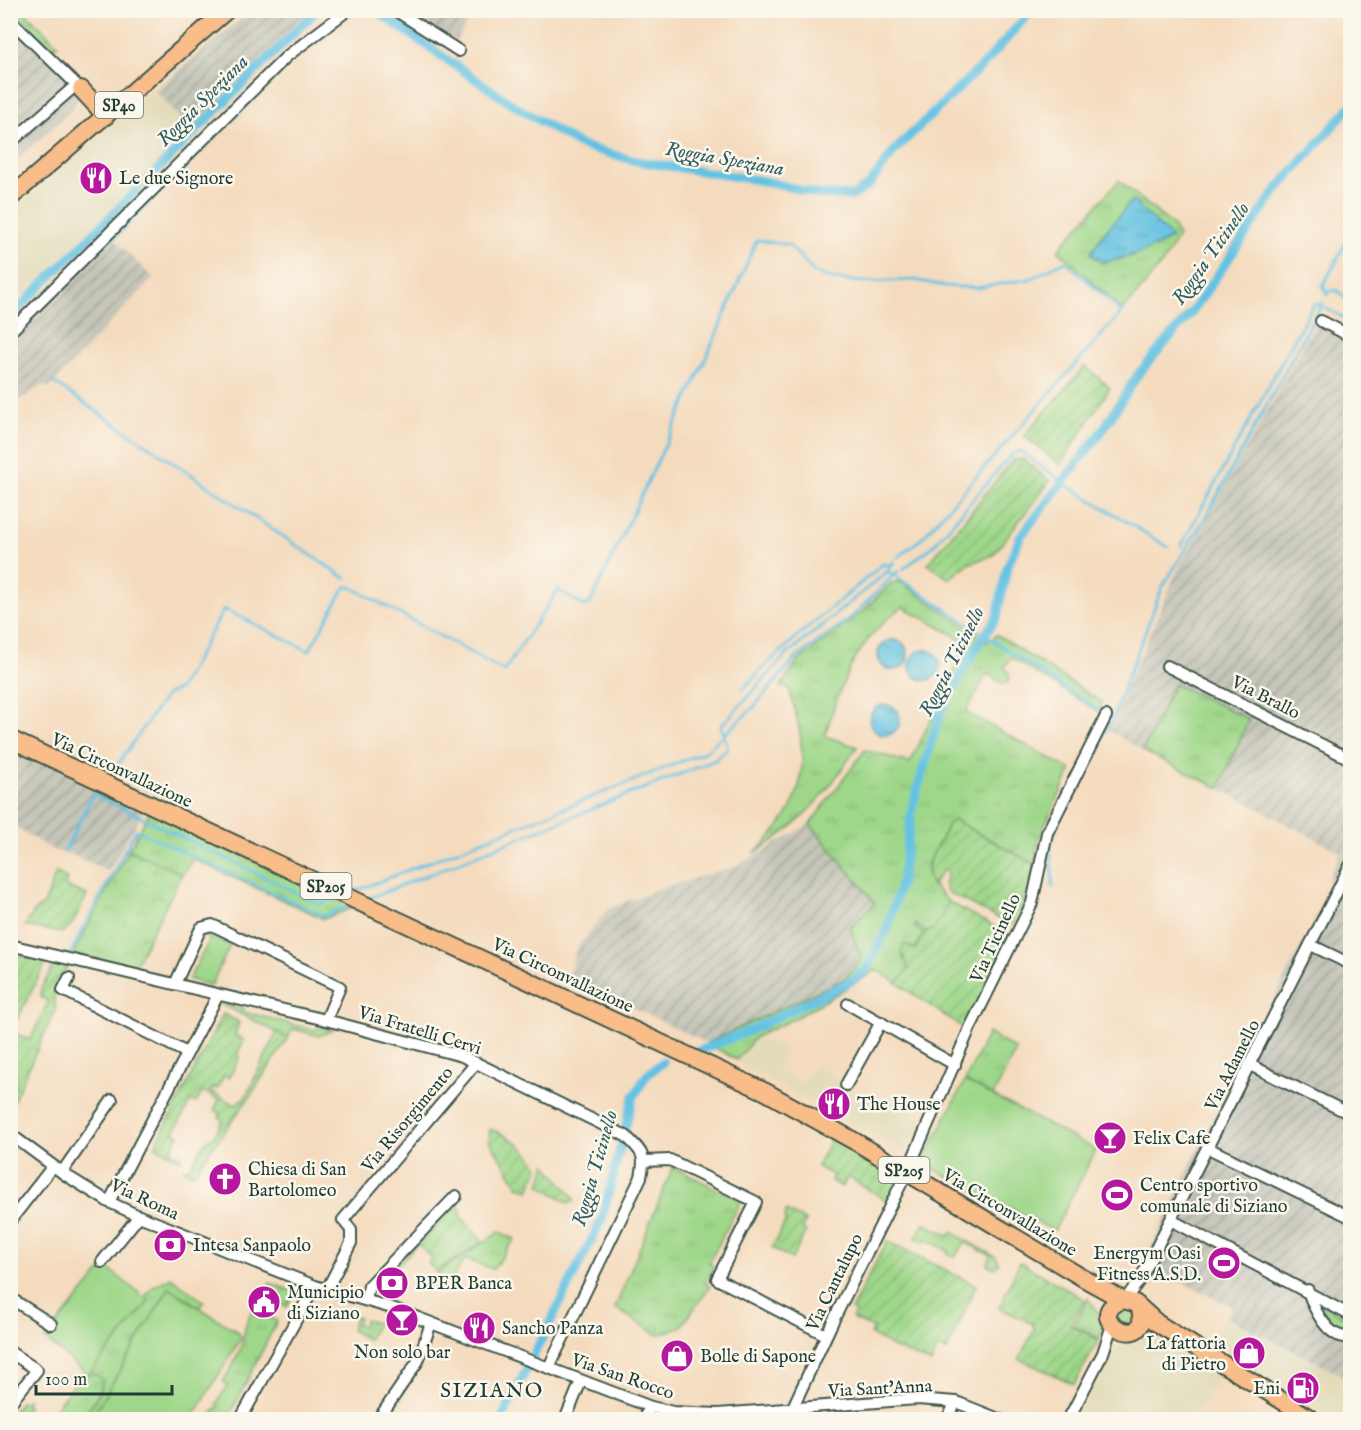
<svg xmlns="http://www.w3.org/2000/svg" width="1361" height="1430" font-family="'IM FELL English',serif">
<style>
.built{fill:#e2dcba}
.industrial{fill:url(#industrial-furrows)}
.grass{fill:url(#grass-tufts);stroke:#5e8a5e;stroke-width:1.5}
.park{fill:url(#park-crowns);stroke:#5e8a5e;stroke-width:1.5}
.garden{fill:url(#garden-furrows);stroke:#5e8a5e;stroke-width:1.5}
.pitch{fill:#9ed789;stroke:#5e8a5e;stroke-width:1.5}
.water{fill:url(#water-ripples);stroke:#41808b;stroke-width:1.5}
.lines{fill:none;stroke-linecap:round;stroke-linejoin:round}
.stream{stroke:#63c2e2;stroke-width:3}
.canal{stroke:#63c2e2;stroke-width:9}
.street-casing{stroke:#3f5549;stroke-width:14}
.primary-casing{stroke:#3f5549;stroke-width:20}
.street{stroke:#fff;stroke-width:10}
.primary{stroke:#f8bd89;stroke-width:16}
.labels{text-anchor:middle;stroke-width:5;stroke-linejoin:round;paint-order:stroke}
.shield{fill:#fbf7ec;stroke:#61756b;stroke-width:1.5}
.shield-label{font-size:16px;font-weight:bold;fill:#1f3d34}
.poi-label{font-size:18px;fill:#1f3d34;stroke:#fbf7ec;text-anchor:start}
.street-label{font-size:18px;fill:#1f3d34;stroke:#fbf7ec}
.water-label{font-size:20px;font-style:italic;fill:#305e60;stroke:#fbf7ec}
.quarter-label{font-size:21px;letter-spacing:1.5px;fill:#1f3d34;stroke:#fbf7ec}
</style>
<defs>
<pattern id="industrial-furrows" width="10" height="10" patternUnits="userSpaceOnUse" patternTransform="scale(1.5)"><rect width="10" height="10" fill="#c5c5b8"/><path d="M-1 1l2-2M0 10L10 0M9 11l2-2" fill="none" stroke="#9fa196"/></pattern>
<pattern id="grass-tufts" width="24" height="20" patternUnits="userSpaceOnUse" patternTransform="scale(1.5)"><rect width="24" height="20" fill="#9ed789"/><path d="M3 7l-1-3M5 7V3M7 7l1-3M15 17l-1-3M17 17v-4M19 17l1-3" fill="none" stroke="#88b977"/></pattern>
<pattern id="park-crowns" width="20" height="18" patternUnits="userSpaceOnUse" patternTransform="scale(1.5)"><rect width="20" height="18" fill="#9ed789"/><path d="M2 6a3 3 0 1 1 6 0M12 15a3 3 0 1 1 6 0" fill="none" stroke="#88b977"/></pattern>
<pattern id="garden-furrows" width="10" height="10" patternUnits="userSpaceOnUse" patternTransform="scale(1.5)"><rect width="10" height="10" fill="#9ed789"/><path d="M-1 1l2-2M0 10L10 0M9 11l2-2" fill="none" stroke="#88b977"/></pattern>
<pattern id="water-ripples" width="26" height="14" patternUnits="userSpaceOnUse" patternTransform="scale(1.5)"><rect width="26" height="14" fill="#63c2e2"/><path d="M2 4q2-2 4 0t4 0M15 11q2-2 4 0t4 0" fill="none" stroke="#519fb8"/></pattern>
</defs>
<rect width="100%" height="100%" fill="#fbf7ec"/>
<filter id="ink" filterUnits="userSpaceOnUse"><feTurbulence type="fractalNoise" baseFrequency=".0167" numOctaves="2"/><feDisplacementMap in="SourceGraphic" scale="12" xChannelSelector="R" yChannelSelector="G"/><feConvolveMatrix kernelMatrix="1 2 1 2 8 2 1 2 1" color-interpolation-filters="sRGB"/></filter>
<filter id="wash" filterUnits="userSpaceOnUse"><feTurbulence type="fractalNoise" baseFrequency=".008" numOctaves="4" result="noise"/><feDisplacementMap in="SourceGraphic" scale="24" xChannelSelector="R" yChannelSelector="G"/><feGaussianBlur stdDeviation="1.35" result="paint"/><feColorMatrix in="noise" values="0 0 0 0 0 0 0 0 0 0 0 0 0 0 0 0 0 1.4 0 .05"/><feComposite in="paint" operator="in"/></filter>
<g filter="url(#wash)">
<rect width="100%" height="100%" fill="#f4dbbe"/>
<g class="built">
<path d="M155 90 191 131 12 305 10 213Z"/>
<path d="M755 1037 785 1048 777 1071 802 1084 815 1065 870 1099 873 1107 881 1112 892 1102 924 1120 912 1157 739 1062Z"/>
<path d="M1226 1317 1350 1379V1419H1333L1211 1344Z"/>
<path d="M1157 1337 1220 1371 1195 1419 1075 1420 1112 1353 1124 1342Z"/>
</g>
<g class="industrial">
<path d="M13 10 87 85 70 111 11 165 10 11Z"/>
<path d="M251 11H312L191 131 155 90Z"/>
<path d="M409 11H474L456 41Z"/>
<path d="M112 237 153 278 48 388 44 385 18 400 11 398V336Z"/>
<path d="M1321 315 1350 330V1379L1226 1317 1232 1307 1144 1263 1201 1143 1331 888 1329 878 1340 852 1219 788 1249 719 1174 684 1143 751 1108 730 1178 569Z"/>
<path d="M23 750 145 809 108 871 70 854 55 851 11 825V778Z"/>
<path d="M810 824 875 903 850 928 861 959 844 979 707 1043 568 977 577 948 608 909 661 888 737 866Z"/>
</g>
<g class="grass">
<path d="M13 11H24L58 45 51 49Z"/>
<path d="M1119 180 1174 227 1178 236 1164 261 1123 311 1058 250Z"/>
<path d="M899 581 980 636 986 643 997 635 1102 702 1099 712 1011 657 1004 667 1009 673V682L1004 684 987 674 966 712 1071 770 1039 838 1034 864 954 820 948 824C935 862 908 864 949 902L934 929 926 932 915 925 914 927 924 934 915 949 904 945 903 958 908 964 909 969 897 983 877 970 797 1017 755 1037 737 1060 707 1043 844 979 861 959 850 928 875 903 810 824 865 750 910 763 966 645 952 634 903 607C857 638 840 685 825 736L857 747C824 796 806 822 754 853 811 803 810 757 789 689L781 686 798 661 861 613 890 584Z"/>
<path d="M1174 684 1249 719 1219 788 1143 751Z"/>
<path d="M150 811 352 908 324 919 193 859 182 874 129 850Z"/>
<path d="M214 930 211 936 230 945 211 986 189 979 210 939 203 935 205 931Z"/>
<path d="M221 1004 244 1008V1012L314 1030 321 1027 333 1030 319 1036 293 1029 288 1038Z"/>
<path d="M988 1033 1016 1050 993 1096 965 1081Z"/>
<path d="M673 1167 741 1201 709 1263 714 1267 705 1283 710 1286 681 1327 658 1335 615 1308Z"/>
<path d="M924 1223 950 1236 952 1232 996 1257 999 1264 995 1268 987 1265 991 1256 964 1242 955 1257 947 1254 949 1251 926 1239 924 1242 916 1238Z"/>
<path d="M499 1232 515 1239 493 1269 465 1259 449 1283 437 1273Z"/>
<path d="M171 1277 204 1302 199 1307 169 1288 91 1419H83L99 1393 96 1375H88L148 1302 144 1298 154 1286Z"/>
<path d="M1088 1298C1098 1311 1106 1323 1100 1339L1075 1326Z"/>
<path d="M1317 1302 1350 1320V1333L1339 1332Z"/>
<circle cx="1126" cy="1316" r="8"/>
<path d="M254 1308 277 1321 228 1419H207L219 1406 216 1404 228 1385 223 1382C230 1369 241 1353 243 1338 246 1324 246 1321 254 1308Z"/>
</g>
<g class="park">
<path d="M129 850 182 874 134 967 73 954Z"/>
<path d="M83 1373 96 1375 103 1380 99 1393 83 1419 46 1420Z"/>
</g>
<g class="garden">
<path d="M1085 366 1110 388 1060 465 1024 436Z"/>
<path d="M1023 459 1050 481 993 555 968 564 949 579 928 564 1013 460Z"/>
<path d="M954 820 1034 864 1029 892 1013 926 947 892 944 883 948 873 943 870 932 886C919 862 941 846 948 824Z"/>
<path d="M56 873 67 878 65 886 87 895 73 923 62 933 25 926 35 910 44 905Z"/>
<path d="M949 902 1010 935 966 1030 897 983 909 969 901 953 904 944 915 949 924 934 914 927 915 924 926 932 934 929Z"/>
<path d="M11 953 47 961 15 1023 11 1021Z"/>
<path d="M55 963 67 967 54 993 56 1009 12 1104 11 1095 17 1082 12 1080 16 1072 11 1070V1031L30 1040 48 1002 41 997V989Z"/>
<path d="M223 1014 239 1022 235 1035 244 1040 238 1052 239 1058 229 1078 224 1075 217 1089 213 1087 210 1091 235 1105 246 1096 277 1032 288 1038 249 1098 193 1174 184 1169 190 1167 205 1142 214 1136 223 1120 219 1117 221 1114 214 1110 219 1100 203 1091 196 1103 191 1101 174 1132 179 1135 171 1151 183 1157 180 1160 155 1146Z"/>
<path d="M490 1129C512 1137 526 1147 539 1167L529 1190 518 1186 515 1181 489 1140Z"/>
<path d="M831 1138 897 1176V1183L889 1202 848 1177 842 1187 831 1181 833 1175 817 1167Z"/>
<path d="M546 1164 574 1198V1202L569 1203 540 1185Z"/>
<path d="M457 1205 461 1209 460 1215 483 1242 436 1272 428 1263 432 1258 418 1244 386 1277 382 1274Z"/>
<path d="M786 1211 806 1221 802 1228 806 1231 792 1259 772 1248 785 1222Z"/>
<path d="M887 1241 976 1285 947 1351 938 1347 931 1363 892 1347 870 1334 873 1328 852 1319 855 1312 851 1310Z"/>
<path d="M1020 1262 1085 1300 1071 1325 1099 1340 1074 1384 1019 1359 1034 1330 1033 1324 999 1308Z"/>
<path d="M270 1283 295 1292 287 1307 264 1293Z"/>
<path d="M355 1316 359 1318 357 1324 363 1326 365 1319 377 1323 368 1340 351 1330Z"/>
<path d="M28 1398 26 1404 29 1406 24 1411 31 1417 29 1419H11V1414L21 1401 24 1403Z"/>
</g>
<g class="pitch">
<path d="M965 1081 1096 1150 1054 1231 922 1163Z"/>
<path d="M105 1266 149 1301 88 1375 45 1339Z"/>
<path d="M169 1288 239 1333 241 1338 192 1419H91Z"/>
</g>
<g class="water">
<path d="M1132 200 1172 238C1149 251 1127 259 1101 262L1091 254C1100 234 1119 218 1132 200Z"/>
<circle cx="893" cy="655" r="15"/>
<circle cx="925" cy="665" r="15"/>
<circle cx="885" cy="720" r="15"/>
</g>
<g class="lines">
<g class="stream">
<path d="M113 239 285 67"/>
<path d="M1328 294 1323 286 1350 235"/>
<path d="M1327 295 1331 291 1337 290 1350 303"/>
<path d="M53 382 345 578"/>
<path d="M1181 546 1313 305 1317 304 1350 321"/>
<path d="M903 569 933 546 1012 454 1020 451 1067 485 1168 547"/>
<path d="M888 571 1103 713"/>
<path d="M743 689C785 643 836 605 883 564L892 565"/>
<path d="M1110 717 1112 718 1162 588 1206 516 1323 302"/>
<path d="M1085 770 1112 718"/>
<path d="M173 808 174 803 170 798 114 770 166 695 179 689 184 681 224 609 309 651 345 587H351L504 671 558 590 584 606 590 604 703 365 757 240 789 245 815 273 834 279 863 282 915 280 944 286 977 288 1030 279 1065 261 1122 312 921 539 898 557"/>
<path d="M1050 843 1053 887"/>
<path d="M65 851 93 794 320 904 334 899"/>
<path d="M353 892 705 752 754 707 795 659 854 615 898 571"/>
<path d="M367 899 715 760 728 748 721 726 785 656 888 571 894 561"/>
<path d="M70 954 136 830 324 916 348 906"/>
</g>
<g class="canal">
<path d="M375 10 510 103 582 146 636 161 770 182 816 194 853 196 869 185 895 150 986 62 1032 10"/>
<path d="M10 317 317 10"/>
<path d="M699 1051 749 1031 851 981 866 970 887 929 902 878 913 804 940 713 976 648 997 617 1007 568 1020 537 1102 431 1139 373 1192 312 1274 193 1350 107"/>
<path d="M501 1420 602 1219 633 1098 646 1076 663 1062"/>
</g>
</g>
</g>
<g filter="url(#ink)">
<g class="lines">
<g class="street-casing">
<g id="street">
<path d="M395 10 459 51"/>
<path d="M10 20 81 89"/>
<path d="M10 143 75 86"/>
<path d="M1321 321 1350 336"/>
<path d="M10 332 287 56 348 10"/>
<path d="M1167 666 1350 759"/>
<path d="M10 945 326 1020 462 1056 626 1136C642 1152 646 1154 641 1177L549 1367"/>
<path d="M1311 945 1350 964"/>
<path d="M69 978 63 990 187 1053"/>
<path d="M175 984 201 928 212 925 340 987 326 1020"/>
<path d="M848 1004 955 1065"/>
<path d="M1250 1065 1350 1114"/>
<path d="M846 1085 881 1022"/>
<path d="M10 1134 67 1176 109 1202 139 1216 315 1286 392 1308 651 1407 673 1412 718 1414 917 1399 956 1402 1001 1420"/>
<path d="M1208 1148 1350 1217"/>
<path d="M644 1161 670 1160 756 1202 717 1279 826 1335"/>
<path d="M62 1172 112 1100"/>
<path d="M109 1202 218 995"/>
<path d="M1171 1220 1350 1315"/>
<path d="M10 1221 53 1166"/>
<path d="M102 1262 139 1216"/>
<path d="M327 1289 351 1243V1230L343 1220 476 1063"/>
<path d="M1308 1290C1313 1308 1328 1340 1350 1337"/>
<path d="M10 1298 51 1324"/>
<path d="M366 1299 369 1286 456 1196"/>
<path d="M1125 1300 1141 1278 1350 866"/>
<path d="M10 1352 37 1370 10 1403"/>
<path d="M793 1407 833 1321 907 1172 970 1028 1032 903 1047 833 1106 716"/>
<path d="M240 1420 315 1286"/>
<path d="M378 1420 418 1361 431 1323"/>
<path d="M565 1420 581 1381"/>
<path d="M642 1420 651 1407"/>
<path d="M947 1420 956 1402"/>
<path d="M1068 1420 1103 1353 1112 1325"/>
</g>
</g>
<g class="primary-casing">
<g id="primary">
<path d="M81 89 106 116"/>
<path d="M10 198 227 10"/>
<path d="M10 739 766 1092 856 1142 1083 1278 1123 1300 1135 1303 1157 1323 1313 1420"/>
<path d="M1123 1300C1077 1318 1152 1356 1140 1309"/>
</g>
</g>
<use href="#street" class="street"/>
<use href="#primary" class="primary"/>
</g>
</g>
<defs>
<g id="restaurant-disc" transform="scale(1.725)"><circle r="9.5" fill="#b5179e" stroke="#fbf7ec"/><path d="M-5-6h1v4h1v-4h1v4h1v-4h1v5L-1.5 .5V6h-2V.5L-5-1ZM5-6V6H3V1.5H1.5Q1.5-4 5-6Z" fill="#fff"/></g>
<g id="bar-disc" transform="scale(1.725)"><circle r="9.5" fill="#b5179e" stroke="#fbf7ec"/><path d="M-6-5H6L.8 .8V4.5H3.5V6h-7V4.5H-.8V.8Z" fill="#fff"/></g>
<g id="church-disc" transform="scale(1.725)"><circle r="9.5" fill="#b5179e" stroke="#fbf7ec"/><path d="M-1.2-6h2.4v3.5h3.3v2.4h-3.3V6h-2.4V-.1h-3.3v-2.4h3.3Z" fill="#fff"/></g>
<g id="stadium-disc" transform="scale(1.725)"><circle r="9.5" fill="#b5179e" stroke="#fbf7ec"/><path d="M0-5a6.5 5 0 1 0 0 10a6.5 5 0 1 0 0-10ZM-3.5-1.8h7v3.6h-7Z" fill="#fff"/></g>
<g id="bank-disc" transform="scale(1.725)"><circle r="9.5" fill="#b5179e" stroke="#fbf7ec"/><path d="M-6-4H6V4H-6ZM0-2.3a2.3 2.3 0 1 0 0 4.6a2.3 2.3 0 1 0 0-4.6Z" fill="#fff"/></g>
<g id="civic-disc" transform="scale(1.725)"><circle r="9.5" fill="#b5179e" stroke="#fbf7ec"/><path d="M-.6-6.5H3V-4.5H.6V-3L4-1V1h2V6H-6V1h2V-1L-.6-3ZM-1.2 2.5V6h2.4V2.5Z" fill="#fff"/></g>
<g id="shop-disc" transform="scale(1.725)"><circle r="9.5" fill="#b5179e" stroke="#fbf7ec"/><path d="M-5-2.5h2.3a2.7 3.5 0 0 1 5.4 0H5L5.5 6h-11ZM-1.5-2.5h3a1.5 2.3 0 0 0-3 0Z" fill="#fff"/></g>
<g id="fuel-disc" transform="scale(1.725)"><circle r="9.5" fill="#b5179e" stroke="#fbf7ec"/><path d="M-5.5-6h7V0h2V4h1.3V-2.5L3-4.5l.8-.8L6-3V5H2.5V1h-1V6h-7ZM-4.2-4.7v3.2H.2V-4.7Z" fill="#fff"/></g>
</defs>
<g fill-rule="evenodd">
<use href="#restaurant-disc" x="96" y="178"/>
<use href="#restaurant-disc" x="834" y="1104"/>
<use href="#bar-disc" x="1110" y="1138"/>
<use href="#church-disc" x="225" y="1179"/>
<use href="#stadium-disc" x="1117" y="1195"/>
<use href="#bank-disc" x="170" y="1245"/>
<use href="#stadium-disc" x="1224" y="1263"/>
<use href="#bank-disc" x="392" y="1283"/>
<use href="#civic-disc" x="264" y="1302"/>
<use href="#bar-disc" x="402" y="1320"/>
<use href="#restaurant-disc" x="479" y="1328"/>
<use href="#shop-disc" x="1249" y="1353"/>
<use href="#shop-disc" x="677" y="1356"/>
<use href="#fuel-disc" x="1303" y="1388"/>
</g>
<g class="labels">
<g class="shield">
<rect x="95" y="92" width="48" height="26" rx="4.5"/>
<rect x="300.5" y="873" width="51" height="26" rx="4.5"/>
<rect x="878.5" y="1157" width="51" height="26" rx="4.5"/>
</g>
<g class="shield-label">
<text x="119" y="111">SP40</text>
<text x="326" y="892">SP205</text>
<text x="904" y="1176">SP205</text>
</g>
<g class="poi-label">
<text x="119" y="184">Le due Signore</text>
<text x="857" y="1110">The House</text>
<text x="1133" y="1144">Felix Cafe</text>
<text x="248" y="1175">Chiesa di San<tspan x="248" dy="21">Bartolomeo</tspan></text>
<text x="1140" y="1191">Centro sportivo<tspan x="1140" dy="21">comunale di Siziano</tspan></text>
<text x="193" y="1251">Intesa Sanpaolo</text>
<text x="1201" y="1259" text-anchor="end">Energym Oasi<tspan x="1201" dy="21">Fitness A.S.D.</tspan></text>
<text x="415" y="1289">BPER Banca</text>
<text x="287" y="1298">Municipio<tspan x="287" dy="21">di Siziano</tspan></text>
<text x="502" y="1334">Sancho Panza</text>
<text x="1226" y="1349" text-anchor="end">La fattoria<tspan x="1226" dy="21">di Pietro</tspan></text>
<text x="402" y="1358" text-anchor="middle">Non solo bar</text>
<text x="700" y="1362">Bolle di Sapone</text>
<text x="1280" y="1394" text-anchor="end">Eni</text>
</g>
<g class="street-label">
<text transform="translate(1266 697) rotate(27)" y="6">Via Brallo</text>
<text transform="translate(122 770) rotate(25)" y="6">Via Circonvallazione</text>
<text transform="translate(995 938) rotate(-65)" y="6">Via Ticinello</text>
<text transform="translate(563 975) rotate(25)" y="6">Via Circonvallazione</text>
<text transform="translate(420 1030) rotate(17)" y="6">Via Fratelli Cervi</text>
<text transform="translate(1232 1065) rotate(-63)" y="6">Via Adamello</text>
<text transform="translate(407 1119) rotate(-50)" y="6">Via Risorgimento</text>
<text transform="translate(145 1199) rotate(25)" y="6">Via Roma</text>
<text transform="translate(1010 1212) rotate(31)" y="6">Via Circonvallazione</text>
<text transform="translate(834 1282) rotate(-64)" y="6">Via Cantalupo</text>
<text transform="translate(623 1376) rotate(19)" y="6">Via San Rocco</text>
<text transform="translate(880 1388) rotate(-3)" y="6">Via Sant'Anna</text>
</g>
<g class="water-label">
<text transform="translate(202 100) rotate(-45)" y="7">Roggia Speziana</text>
<text transform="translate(725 158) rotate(10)" y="7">Roggia Speziana</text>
<text transform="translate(1210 253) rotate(-55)" y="7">Roggia Ticinello</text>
<text transform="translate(951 661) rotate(-63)" y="7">Roggia Ticinello</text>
<text transform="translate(594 1168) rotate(-74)" y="7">Roggia Ticinello</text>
</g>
<g class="quarter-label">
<text x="492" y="1397">SIZIANO</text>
</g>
</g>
<rect width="1361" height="1430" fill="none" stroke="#fbf7ec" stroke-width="36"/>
<path d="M36 1385v9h136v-9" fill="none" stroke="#1f3d34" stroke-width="3"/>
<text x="45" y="1385" font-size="18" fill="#1f3d34" stroke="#fbf7ec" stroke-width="4.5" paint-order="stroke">100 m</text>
</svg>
